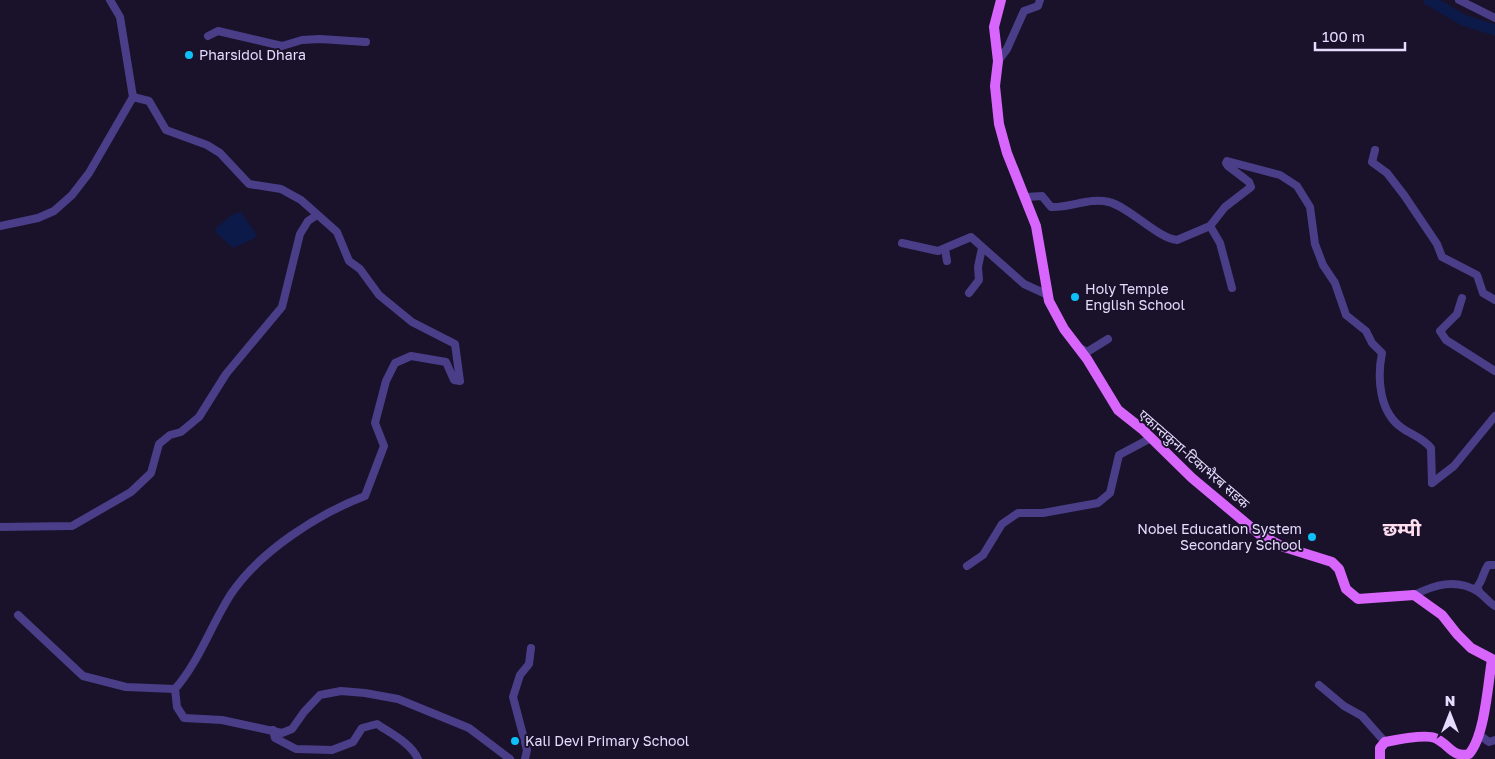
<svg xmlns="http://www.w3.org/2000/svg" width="1495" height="759" font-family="'Golos Text','Noto Sans Devanagari',sans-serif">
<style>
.water{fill:#0c1a49}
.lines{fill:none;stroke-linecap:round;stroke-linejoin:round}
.river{stroke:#0c1a49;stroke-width:11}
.minor{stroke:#4b3e88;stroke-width:8}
.major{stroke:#d966fc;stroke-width:10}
.poi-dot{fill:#0dc0fa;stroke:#1a122b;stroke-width:2}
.labels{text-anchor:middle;stroke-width:4;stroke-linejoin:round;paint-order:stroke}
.poi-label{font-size:14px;fill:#e5dcfe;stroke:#1a122b;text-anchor:start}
.street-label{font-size:14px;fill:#e5dcfe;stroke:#1a122b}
.district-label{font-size:19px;font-weight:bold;fill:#fedeee;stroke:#1a122b}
</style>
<rect width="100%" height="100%" fill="#1a122b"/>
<path class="water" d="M241 212 256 234 255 238 233 248 215 232 216 228 232 215Z"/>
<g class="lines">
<path class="river" d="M1429 0 1463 20 1495 30"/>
<g class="minor">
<path d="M1459 0 1495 18"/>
<path d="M208 36 218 31 282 46 302 40 320 39 366 42"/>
<path d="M998 61 1007 49 1024 11 1038 6 1040 0"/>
<path d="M133 97 149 101 166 130 207 145 220 153 249 184 281 189 301 200 337 232 349 261 360 269 379 295 412 322 455 344 460 381 454 380 446 362 411 356 395 363 386 381 375 423 384 446 365 496C318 514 260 551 231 594 211 625 199 662 175 689L177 707 184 718 222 720 282 733 292 729 304 712 320 695 341 691 365 693 398 699 469 728 510 759"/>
<path d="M1375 150 1372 162 1387 173 1404 195 1437 244 1442 257 1477 275 1483 293 1495 300"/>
<path d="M1026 197 1042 196 1051 207C1071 208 1089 197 1109 202 1131 208 1157 238 1177 240L1210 226 1225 207 1251 187 1249 182 1228 166 1226 163 1227 161 1280 175 1297 186 1310 207 1315 244 1323 265 1335 283 1346 315 1366 331 1372 343 1382 353C1377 378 1379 412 1402 428 1412 435 1423 438 1431 448L1432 483"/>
<path d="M0 226 38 218 54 211 72 195 89 173 133 97 120 17 110 0"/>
<path d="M1210 226 1220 243 1232 288"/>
<path d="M902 243 938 251 971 237 1024 284 1048 295"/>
<path d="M945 249 947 261"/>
<path d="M969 293 979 280 978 267 982 248"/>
<path d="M1462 298 1457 314 1440 331 1446 340 1495 371"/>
<path d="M1080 348 1087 352 1108 339"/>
<path d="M1432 483 1454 466 1495 416"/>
<path d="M0 527 72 526 131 492 151 473 159 444 170 435 181 432 199 417 226 374 282 307 300 234 308 221 317 215"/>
<path d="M967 566 983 555 1002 524 1018 513H1043L1098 503 1110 493 1119 455 1151 438"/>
<path d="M1480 593 1477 587C1483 580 1483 572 1488 565H1495"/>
<path d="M1414 595C1434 585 1456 578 1477 591 1484 595 1488 602 1495 606"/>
<path d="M18 615 83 676 126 687 175 689"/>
<path d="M1319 685 1344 706 1362 716 1385 742"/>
<path d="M273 730 275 738 296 749 332 750 353 742 362 728 377 724C390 733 411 743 418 759"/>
<path d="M1478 734 1489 742 1495 740"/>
<path d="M525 759 527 750 513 697 520 675 529 664 531 648"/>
</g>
<path class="major" d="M1001 0 994 27 998 61 995 86 999 124 1007 153 1036 226 1049 301 1064 329 1087 359 1118 410 1142 429 1192 478 1259 534 1281 546 1332 562 1339 569 1346 589 1358 599 1414 595 1442 615 1457 634 1471 648 1492 659C1488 683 1485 736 1469 754 1452 758 1449 744 1435 738 1426 734 1395 740 1385 742L1380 748V759"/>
</g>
<g class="poi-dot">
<circle cx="189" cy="55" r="5"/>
<circle cx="1075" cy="297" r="5"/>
<circle cx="1312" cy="537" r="5"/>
<circle cx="515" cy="741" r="5"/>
</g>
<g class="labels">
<g class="poi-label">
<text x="199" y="60">Pharsidol Dhara</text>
<text x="1085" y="294">Holy Temple<tspan x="1085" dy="16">English School</tspan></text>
<text x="1302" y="534" text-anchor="end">Nobel Education System<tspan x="1302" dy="16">Secondary School</tspan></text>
<text x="525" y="746">Kali Devi Primary School</text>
</g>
<g class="street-label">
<text transform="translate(1194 459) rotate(41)" y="5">एकान्तकुना-टिकाभैरब सडक</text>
</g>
<g class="district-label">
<text x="1402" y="536">छम्पी</text>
</g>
</g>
<g transform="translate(1450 714)" stroke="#1a122b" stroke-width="4" paint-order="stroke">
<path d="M0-4L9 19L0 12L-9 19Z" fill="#e5dcfe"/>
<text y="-8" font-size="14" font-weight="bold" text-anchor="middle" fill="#e5dcfe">N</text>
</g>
<path d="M1315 42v8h90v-8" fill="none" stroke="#e5dcfe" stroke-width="2.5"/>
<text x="1322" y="42" font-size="15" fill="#e5dcfe" stroke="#1a122b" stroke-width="4" paint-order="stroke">100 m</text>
</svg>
